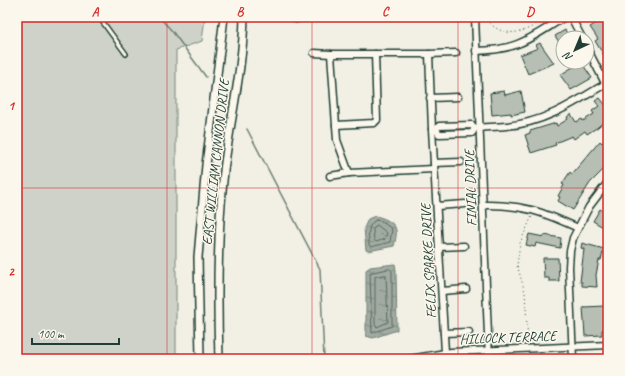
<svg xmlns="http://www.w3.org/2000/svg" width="625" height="376" font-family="Caveat,sans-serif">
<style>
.grass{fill:#cfd2c8;stroke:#77887e}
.water{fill:url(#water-ripples);stroke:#6e7f75}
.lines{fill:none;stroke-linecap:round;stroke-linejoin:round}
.shore{stroke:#536960;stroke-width:1}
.stream{stroke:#6e7f75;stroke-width:1.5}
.building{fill:#b7beb3;stroke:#1f3d34}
.service-casing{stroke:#1f3d34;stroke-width:6}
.minor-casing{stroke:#1f3d34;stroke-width:9}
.tertiary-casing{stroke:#1f3d34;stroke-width:10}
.path{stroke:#1f3d34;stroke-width:1;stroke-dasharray:1 3;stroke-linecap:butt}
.service{stroke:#fbf7ec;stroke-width:3}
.minor{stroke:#fbf7ec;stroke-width:6}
.tertiary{stroke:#fbf7ec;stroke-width:7}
.grid{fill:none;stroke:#d62828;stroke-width:1;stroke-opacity:0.55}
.labels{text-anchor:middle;stroke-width:3;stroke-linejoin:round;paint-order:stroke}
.street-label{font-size:14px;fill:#1f3d34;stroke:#fbf7ec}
.neatline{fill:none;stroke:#d62828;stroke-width:1.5}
.grid-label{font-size:13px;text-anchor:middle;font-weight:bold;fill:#d62828}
</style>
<defs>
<pattern id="water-ripples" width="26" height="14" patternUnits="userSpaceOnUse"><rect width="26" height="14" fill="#a2aba1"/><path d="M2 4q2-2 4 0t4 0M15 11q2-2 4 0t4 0" fill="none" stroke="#838c84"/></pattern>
</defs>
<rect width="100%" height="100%" fill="#f2f0e5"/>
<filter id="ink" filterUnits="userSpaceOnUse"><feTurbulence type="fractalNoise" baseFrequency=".025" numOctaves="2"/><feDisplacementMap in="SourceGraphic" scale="8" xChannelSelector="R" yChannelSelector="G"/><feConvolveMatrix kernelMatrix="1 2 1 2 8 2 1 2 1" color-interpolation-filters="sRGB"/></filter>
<g filter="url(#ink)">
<path class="grass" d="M17 17H205L202 41 176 50V359H17Z"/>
<g class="water">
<path d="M375 216C382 217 395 222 396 230 397 235 395 242 394 246L368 251 366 250 364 228 368 219Z"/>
<path d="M395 264 396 270 397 330 373 338 366 336V270L370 267Z"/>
</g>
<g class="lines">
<g class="shore">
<path d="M376 220 381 221 392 229 390 242 371 247 369 245C369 236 366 225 376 220Z"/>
<path d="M377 225 387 233 385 239 376 242 374 240 373 230Z"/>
<path d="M390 269 392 271V326L372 333 370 273Z"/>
<path d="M386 275 388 322 377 327 375 325V277Z"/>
</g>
<g class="stream">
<path d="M159 17 172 31 206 77"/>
<path d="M247 129 320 269 324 359"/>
</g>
</g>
<g class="building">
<path d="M605 17 608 22V62L595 41 598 39 590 27Z"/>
<path d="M565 30 570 38H563V48L555 36Z"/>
<path d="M540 43 554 63 528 74 520 55 538 48 536 45Z"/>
<path d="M581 62 592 78 571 90 560 75Z"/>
<path d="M504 91 505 95 521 91 525 112 511 115V113L492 115 490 93Z"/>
<path d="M600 98 608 108V118L598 127 587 134 585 131 574 139 572 136 555 143 556 145 531 153 525 135 530 133V131L556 123 557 126 568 119 567 117 571 114 576 122 582 119 583 121 594 114 592 111 599 106 595 101Z"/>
<path d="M600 141 602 143 604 141 608 145V165L590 183 573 210 558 201 560 197 558 196 564 185 562 184 570 172 572 174Z"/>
<path d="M600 209 608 214V230L593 221Z"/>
<path d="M529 234 544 237V235L561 238 560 248 536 243 535 247 526 245Z"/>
<path d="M582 243 604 249 601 260H599L596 275 597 287 582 286V282H580L584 249 581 248Z"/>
<path d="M543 258H558L559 281H549V278H544Z"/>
<path d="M605 306 606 319H604V330H602V335L585 336 583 307Z"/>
</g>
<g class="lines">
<g class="service-casing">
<path id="service" d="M99 17 126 54"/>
</g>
<g class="minor-casing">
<g id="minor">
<path d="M296 17V19"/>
<path d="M475 17 489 359"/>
<path d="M571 17 582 38"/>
<path d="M587 48 608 89"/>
<path d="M476 51C519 50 530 38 565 17"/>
<path d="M314 53 331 54"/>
<path d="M429 54 456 53"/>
<path d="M430 98 458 97"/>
<path d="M336 125 374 123 377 120 375 54"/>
<path d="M432 129 445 352"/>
<path d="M436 129 439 126 472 125 475 128"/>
<path d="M434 163 461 162"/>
<path d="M434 169 349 173 337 140 331 54H429L432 129H436L439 134 472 133 475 128C486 127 496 127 506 126 544 123 574 103 605 84"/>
<path d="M330 176 349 173"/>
<path d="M483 205C522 204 543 212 578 228"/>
<path d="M437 206 465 204"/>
<path d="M439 247 464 246"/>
<path d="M442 291 466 289"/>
<path d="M444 333 469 332"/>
<path d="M410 359 451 352 608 345"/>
<path d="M573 359 569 267 570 251 573 238 589 207 608 182"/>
</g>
</g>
<g class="tertiary-casing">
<g id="tertiary">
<path d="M200 359 198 257 206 165 224 17"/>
<path d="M219 359C217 296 217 233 224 171 230 120 243 68 244 17"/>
</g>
</g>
<g class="path">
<path d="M485 17C500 40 527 35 544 17"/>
<path d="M528 342 525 292 517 265 520 243 532 216"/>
</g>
<use href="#service" class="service"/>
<use href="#minor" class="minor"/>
<use href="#tertiary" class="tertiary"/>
</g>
</g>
<path class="grid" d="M167 17V359M312 17V359M458 17V359M17 188H608"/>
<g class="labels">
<g class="street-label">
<text transform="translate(215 162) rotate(-84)" y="5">EAST WILLIAM CANNON DRIVE</text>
<text transform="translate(470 188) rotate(-92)" y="5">FINIAL DRIVE</text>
<text transform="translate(428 261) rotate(-93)" y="5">FELIX SPARKE DRIVE</text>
<text transform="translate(508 337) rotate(-2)" y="5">HILLOCK TERRACE</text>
</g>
</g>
<rect width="625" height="376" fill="none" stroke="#fbf7ec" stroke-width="44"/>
<g transform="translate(575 50) rotate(224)"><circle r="19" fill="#fbf7ec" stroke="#a3ada2"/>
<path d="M0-3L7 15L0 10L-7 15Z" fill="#1f3d34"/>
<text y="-6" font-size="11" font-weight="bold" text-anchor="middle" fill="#1f3d34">N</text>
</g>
<path d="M32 338v6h87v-6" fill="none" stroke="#1f3d34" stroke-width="2"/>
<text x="38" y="338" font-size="12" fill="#1f3d34" stroke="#fbf7ec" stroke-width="3" paint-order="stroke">100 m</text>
<rect x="22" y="22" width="581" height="332" class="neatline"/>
<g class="grid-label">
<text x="95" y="16">A</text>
<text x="240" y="16">B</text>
<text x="385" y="16">C</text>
<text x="530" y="16">D</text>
<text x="11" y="110">1</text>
<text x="11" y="276">2</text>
</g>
</svg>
